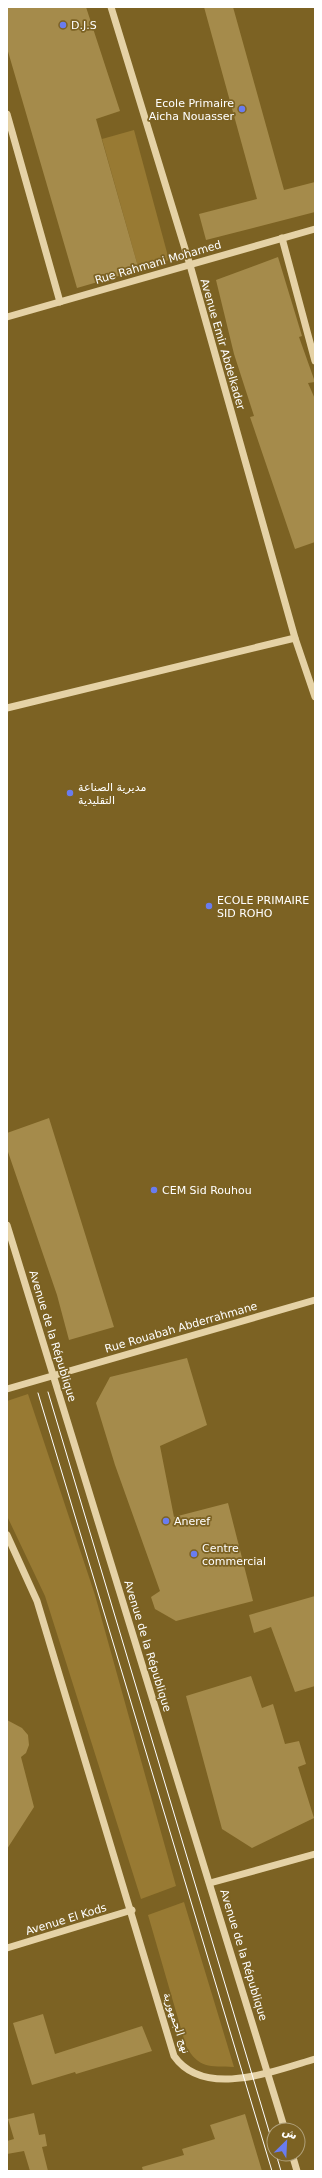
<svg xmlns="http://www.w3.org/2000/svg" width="322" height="2178" font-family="'DejaVu Sans','Noto Naskh Arabic',sans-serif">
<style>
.green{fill:#987a33}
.building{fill:#a58b4b}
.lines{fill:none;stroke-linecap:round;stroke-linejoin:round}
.minor{stroke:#e5d2a6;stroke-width:7}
.tram{stroke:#fff;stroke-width:1}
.poi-dot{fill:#697cf0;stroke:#7c6223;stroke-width:1.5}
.labels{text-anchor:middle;stroke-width:3.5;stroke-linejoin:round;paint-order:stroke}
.poi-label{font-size:11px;fill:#fff;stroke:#7c6223;text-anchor:start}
.street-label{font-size:11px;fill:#fff;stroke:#7c6223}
</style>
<rect width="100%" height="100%" fill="#7c6223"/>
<g class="green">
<path d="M134 130 169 260 139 270 102 139Z"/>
<path d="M28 1394 95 1595 176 1886 141 1899 45 1596 7 1516V1401Z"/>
<path d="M184 1902 234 2067C209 2066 199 2069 186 2046L148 1915Z"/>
</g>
<g class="building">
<path d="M7 7H86L120 111 96 119 139 270 77 288 7 48Z"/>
<path d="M204 7H233L284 190 315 182V212L206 240 199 214 257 199Z"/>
<path d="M278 257 302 336 299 337 315 382 308 383 315 399V542L295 549 250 417 254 416 234 354 216 280Z"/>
<path d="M49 1118 114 1327 69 1340 57 1295 7 1149V1133Z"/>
<path d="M187 1358 207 1425 160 1446 174 1517 228 1503 253 1601 176 1621 155 1609 151 1597 160 1591 115 1465 96 1403 110 1377Z"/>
<path d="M315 1596V1686L295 1692 271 1627 254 1633 249 1615Z"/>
<path d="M251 1676 262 1708 273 1704 285 1744 299 1741 306 1764 298 1767 314 1818 252 1848 222 1829 186 1696Z"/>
<path d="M7 1720 22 1728 28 1735 29 1745 26 1753 21 1757 34 1807 7 1849Z"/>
<path d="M43 2014 55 2054 142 2026 152 2051 76 2074 75 2072 32 2085 13 2023Z"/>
<path d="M34 2113 39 2135 45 2134 47 2146 42 2147 48 2171H30L24 2151 7 2154V2141L14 2139 8 2119Z"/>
<path d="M245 2114 262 2171H143L142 2167 184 2155 182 2149 215 2139 210 2125Z"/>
</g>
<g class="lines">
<g class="minor">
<path d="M111 7 190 265 295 638 315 697"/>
<path d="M7 114 60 302"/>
<path d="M282 238 315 361"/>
<path d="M7 317 315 229"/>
<path d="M7 708 295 638"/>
<path d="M7 1225 285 2130"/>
<path d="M7 1389 315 1300"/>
<path d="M7 1535 37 1601 174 2056C204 2099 274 2071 315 2059"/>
<path d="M210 1883 315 1854"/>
<path d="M7 1948 132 1910"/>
<path d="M292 2154 297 2171"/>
</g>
<g class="tram">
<path d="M48 1392 274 2148"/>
<path d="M38 1393 272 2171"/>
<path d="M276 2154 281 2171"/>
</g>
</g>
<g class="poi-dot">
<circle cx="63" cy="25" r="4"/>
<circle cx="242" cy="109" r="4"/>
<circle cx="70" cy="793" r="4"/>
<circle cx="209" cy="906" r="4"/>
<circle cx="154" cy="1190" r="4"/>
<circle cx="166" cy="1521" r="4"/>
<circle cx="194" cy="1554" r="4"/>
</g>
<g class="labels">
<g class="poi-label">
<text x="71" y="29">D.J.S</text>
<text x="234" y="107" text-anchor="end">Ecole Primaire<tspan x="234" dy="13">Aicha Nouasser</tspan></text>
<text x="78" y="791">مديرية الصناعة<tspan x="78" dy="13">التقليدية</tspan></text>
<text x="217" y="904">ECOLE PRIMAIRE<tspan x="217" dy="13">SID ROHO</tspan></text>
<text x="162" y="1194">CEM Sid Rouhou</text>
<text x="174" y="1525">Aneref</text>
<text x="202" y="1552">Centre<tspan x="202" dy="13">commercial</tspan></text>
</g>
<g class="street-label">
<text transform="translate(158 262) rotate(-16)" y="4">Rue Rahmani Mohamed</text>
<text transform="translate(223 344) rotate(74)" y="4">Avenue Emir Abdelkader</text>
<text transform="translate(181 1327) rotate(-16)" y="4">Rue Rouabah Abderrahmane</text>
<text transform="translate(53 1336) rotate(73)" y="4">Avenue de la République</text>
<text transform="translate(148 1646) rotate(73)" y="4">Avenue de la République</text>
<text transform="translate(66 1919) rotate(-17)" y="4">Avenue El Kods</text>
<text transform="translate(244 1955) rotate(73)" y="4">Avenue de la République</text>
<text transform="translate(177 2023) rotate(72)" y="4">نهج الجمهورية</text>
</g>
</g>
<rect width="322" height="2178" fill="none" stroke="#ffffff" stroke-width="16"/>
<g transform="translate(286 2142) rotate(24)"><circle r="19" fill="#7c6223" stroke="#b0a17b"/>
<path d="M0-3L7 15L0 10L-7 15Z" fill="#697cf0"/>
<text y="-6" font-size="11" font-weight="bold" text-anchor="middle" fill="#ffffff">ش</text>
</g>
</svg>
